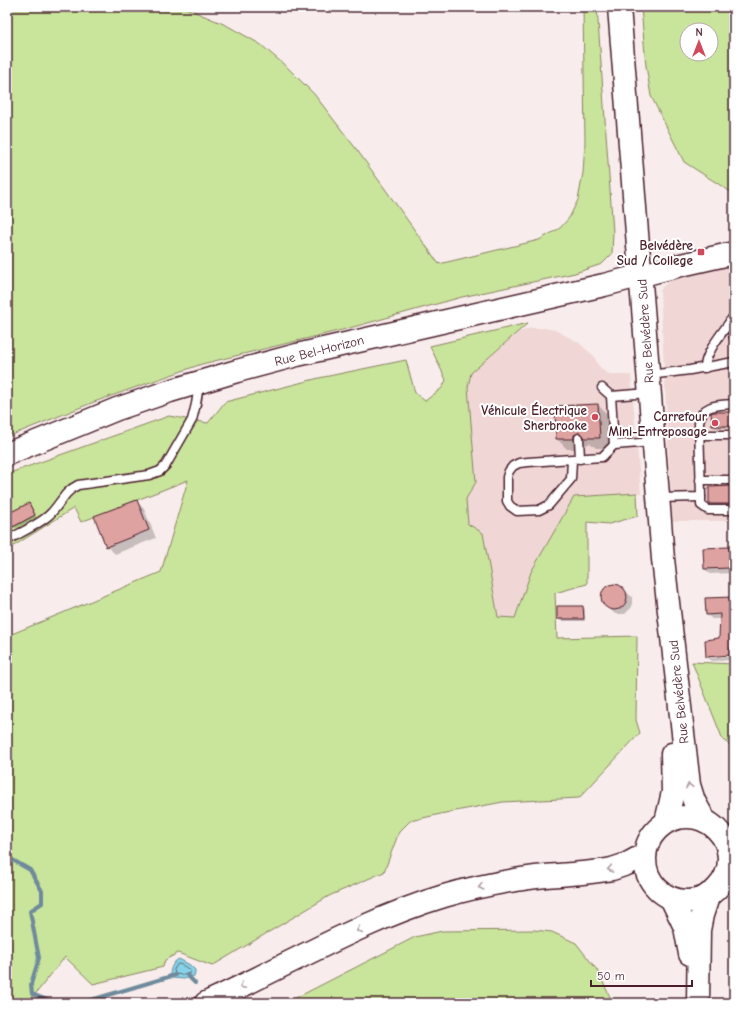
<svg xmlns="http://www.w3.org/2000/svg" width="741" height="1010" font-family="'Comic Neue',sans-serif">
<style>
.built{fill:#f0d7d6}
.green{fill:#c9e49b;stroke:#8a8263;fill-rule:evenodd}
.water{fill:#86d2e7;stroke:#6e8a9c}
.shadow{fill:#0003}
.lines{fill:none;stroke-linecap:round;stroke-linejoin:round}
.shore{stroke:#626776;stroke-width:1}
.stream{stroke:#6e8a9c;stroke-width:4}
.building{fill:#dea3a1;stroke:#4a1f2b}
.lane-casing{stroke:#4a1f2b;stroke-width:11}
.secondary-casing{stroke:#4a1f2b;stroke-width:25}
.highway-casing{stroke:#4a1f2b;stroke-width:25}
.lane{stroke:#fff;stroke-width:8}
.secondary{stroke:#fff;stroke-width:22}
.highway{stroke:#fff;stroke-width:22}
.oneway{stroke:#ae9aa0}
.poi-dot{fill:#d1495b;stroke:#fff;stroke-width:1.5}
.labels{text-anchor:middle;stroke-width:4;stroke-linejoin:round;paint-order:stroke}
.poi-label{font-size:13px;font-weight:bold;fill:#4a1f2b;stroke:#fff;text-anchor:end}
.street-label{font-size:13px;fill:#4a1f2b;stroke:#fff}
</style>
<rect width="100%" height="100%" fill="#f8edec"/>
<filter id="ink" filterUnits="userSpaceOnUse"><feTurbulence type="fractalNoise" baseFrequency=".025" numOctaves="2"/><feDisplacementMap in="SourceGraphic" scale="8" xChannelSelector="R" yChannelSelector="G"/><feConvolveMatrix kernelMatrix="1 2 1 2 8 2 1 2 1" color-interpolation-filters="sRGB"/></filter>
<g filter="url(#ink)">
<g class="built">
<path d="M734 264V521H672L660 292 662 287 672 279Z"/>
<path d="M531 328H545L555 330 578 342 594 356 598 365 604 371 611 375H631L641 493 574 497 531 572 515 618 498 617 483 533 468 524 466 499 476 482 468 387 471 373 518 332Z"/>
</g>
<g class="green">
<path d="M7 7H183L226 25 260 44 288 68 314 94 357 150 439 264 539 240 560 228 569 218 578 200 583 173 585 142 583 7H597L613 232 612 254 602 264 575 273 462 297 346 329 202 364 94 402 7 437Z"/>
<path d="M641 7H710L712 8 734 10V194L684 162 651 96 646 66ZM687 30H711V54H687Z"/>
<path d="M528 323 471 373 468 387 476 482 466 499 468 524 483 533 498 617 515 618 531 572 574 497 637 493 638 516 609 524 587 522V584L555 593 557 638 637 636 636 720 640 733 579 798 503 802 445 813 410 821 399 832 384 872 329 896 212 966 178 953 165 960 163 967 93 984 65 957 33 997 20 1003H7V636L161 572 188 480 81 522 74 508 7 550V516L13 527 35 515 29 503 7 514V474L169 416 208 423 225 402 319 378 406 360 415 393 425 401 442 388 446 380 430 346Z"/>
<path d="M692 662 734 664V748L723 740Z"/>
<path d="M534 930 552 932 576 943 597 970 613 1003H286L415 937 442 931Z"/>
</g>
<path class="water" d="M179 959 190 965 195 970V972L194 976 184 979 171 978 170 976C170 970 172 962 179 959Z"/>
<g class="shadow">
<path d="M598 405 609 416 610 448H596L590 443 585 446 584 449H567L557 439Z"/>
<path d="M734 413V428H715L713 426Z"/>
<path d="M734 487V507L712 506 710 503Z"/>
<path d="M136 501 144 509 156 538 115 554 107 546Z"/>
<path d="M29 504 37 518 16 528 14 526Z"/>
<path d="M732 548 734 549V573L710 574 705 569 704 549Z"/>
<path d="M609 585H619L632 597V607L625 614H615L602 602V592Z"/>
<path d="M732 598 734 599V654L710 656V658L734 656V660L712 661 707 657 720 639 721 619H712L707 615Z"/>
<path d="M583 607 585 609V621H561L558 619Z"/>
</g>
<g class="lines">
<path class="shore" d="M178 964C182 964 187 968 190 971V973L184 975 175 974 174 970Z"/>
<g class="stream">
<path d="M7 859H11L30 870 42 891V903L30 911 39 958 31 984 32 994 55 1003"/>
<path d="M187 975 195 983"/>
<path d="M81 1003 175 975"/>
</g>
</g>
<g class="building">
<path d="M598 404 600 438H585L583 435 579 433 574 435V439H556L555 406Z"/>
<path d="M713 412H734V426H712L711 413Z"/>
<path d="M734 486V504H709V487Z"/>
<path d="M137 500 149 530 106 547 94 516Z"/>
<path d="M29 503 35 515 13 527 7 514Z"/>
<path d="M729 547V549H733V561H729V568L704 569 703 548Z"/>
<circle cx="614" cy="597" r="13"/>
<path d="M733 597V602H734V647L730 648V655L706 657 705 640 719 638 720 614 706 615 705 598Z"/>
<path d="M557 606H583L584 619H557Z"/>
</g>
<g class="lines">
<g class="lane-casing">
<g id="lane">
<path d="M730 321 734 337"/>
<path d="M705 368C704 353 726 328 734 316"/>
<path d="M649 375 690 370 734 362"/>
<path d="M602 388 611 396"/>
<path d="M649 393 611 396 614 445 653 442"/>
<path d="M699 435H734"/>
<path d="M579 438 580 459"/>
<path d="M572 460 571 479 549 505 539 510 517 511 510 506 507 501V477L509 471 513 466 519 463 528 462 602 457 614 445"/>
<path d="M700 480H734"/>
<path d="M701 497V505L708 510H734"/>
<path d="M658 498 701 497 699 423C701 404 719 405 734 404"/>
<path d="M7 540C20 533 36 526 48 516 60 506 63 492 78 485L149 475 160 471 166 465 192 420 196 404 199 385"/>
</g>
</g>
<g class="secondary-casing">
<g id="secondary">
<path d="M619 7 663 559 689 785 694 801 705 821"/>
<path d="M7 454 117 409 170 391 237 371 297 355 604 285 681 265 734 253"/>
<circle cx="687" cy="859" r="42"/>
<path d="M666 822 673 792 672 754"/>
<path d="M671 898 685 927 690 954"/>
<path d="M698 1003 699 930 702 915 709 894"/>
</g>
</g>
<g class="highway-casing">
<g id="highway">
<path d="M728 850 734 853"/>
<path d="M206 1003C285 967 361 921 444 896 474 887 505 881 536 877 561 874 587 874 612 869L627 864 645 854"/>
</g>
</g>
<use href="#lane" class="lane"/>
<use href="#secondary" class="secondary"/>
<use href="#highway" class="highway"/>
</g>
<defs><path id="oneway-chevron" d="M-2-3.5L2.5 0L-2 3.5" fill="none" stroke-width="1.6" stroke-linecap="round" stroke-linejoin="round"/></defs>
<g class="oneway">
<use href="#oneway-chevron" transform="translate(689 786) rotate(-101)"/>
<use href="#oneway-chevron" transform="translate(610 869) rotate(169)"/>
<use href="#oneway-chevron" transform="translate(481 887) rotate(166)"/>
<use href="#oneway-chevron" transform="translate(359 930) rotate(155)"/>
<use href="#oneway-chevron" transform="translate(242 986) rotate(154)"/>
</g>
</g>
<g class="poi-dot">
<rect x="697" y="248" width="8" height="8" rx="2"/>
<circle cx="595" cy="417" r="4"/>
<circle cx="715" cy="423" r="4"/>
</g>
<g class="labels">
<g class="poi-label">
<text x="693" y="250">Belvédère<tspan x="693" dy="15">Sud / College</tspan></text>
<text x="587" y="415">Véhicule Électrique<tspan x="587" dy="15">Sherbrooke</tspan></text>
<text x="707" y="421">Carrefour<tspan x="707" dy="15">Mini-Entreposage</tspan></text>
</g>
<g class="street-label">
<text transform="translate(645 331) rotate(-94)" y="5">Rue Belvédère Sud</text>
<text transform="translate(319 350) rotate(-14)" y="5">Rue Bel-Horizon</text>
<text transform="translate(678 692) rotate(-96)" y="5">Rue Belvédère Sud</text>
</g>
</g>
<rect width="741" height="1010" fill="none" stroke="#fff" stroke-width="24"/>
<rect x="12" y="12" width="717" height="986" fill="none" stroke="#4a1f2b" stroke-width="1.5" filter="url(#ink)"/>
<g transform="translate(699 42)"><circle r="19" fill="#ffffff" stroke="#b7a5aa"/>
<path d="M0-3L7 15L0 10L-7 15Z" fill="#d1495b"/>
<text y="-6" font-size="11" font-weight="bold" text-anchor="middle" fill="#4a1f2b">N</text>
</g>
<path d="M591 980v6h101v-6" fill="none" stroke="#4a1f2b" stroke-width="2"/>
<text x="597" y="980" font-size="12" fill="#4a1f2b" stroke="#ffffff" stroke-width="3" paint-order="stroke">50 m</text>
</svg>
